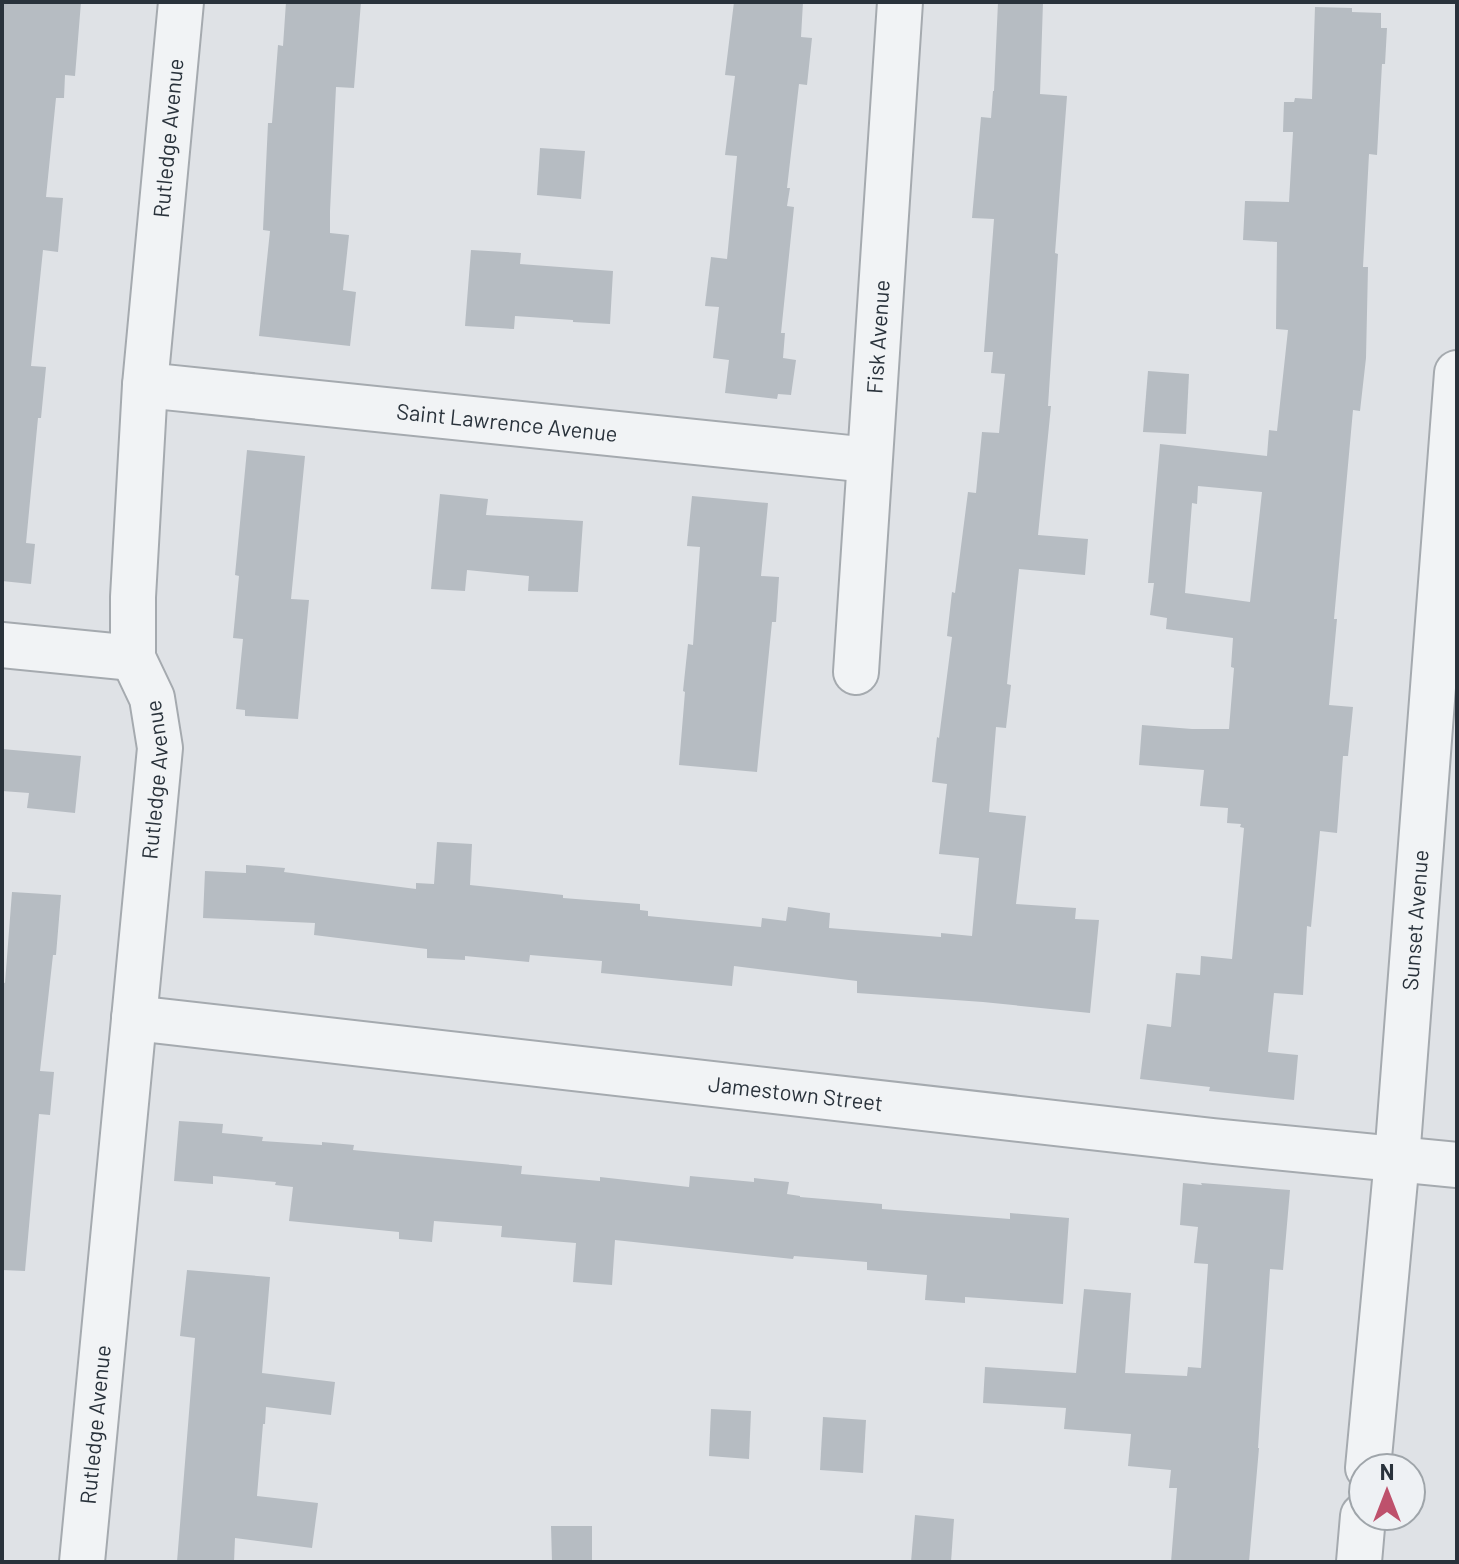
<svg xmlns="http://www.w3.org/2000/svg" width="1459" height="1564" font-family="Barlow,sans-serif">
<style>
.building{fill:#b6bcc2;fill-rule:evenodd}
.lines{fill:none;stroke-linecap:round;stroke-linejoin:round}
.minor-casing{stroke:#a5aaaf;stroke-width:48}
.minor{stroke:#f1f3f5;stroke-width:44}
.labels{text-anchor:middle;stroke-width:7;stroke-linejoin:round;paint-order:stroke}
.street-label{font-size:22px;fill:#29323b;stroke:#eef1f4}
</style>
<rect width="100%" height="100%" fill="#dfe2e6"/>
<g class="building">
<path d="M2 2H81L75 76 65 75 64 98H56L46 197 63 198 58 252 43 250 31 366 46 367 41 418H38L26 543 35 544 31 584 2 581Z"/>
<path d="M286 2H361L354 88 336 87 330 211V233L349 235 343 290 356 292 350 346 259 336 270 231 263 230 268 123H272L278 45 283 46Z"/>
<path d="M734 2H803L801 37 812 38 807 85 799 84 787 188H790L787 206 794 207 781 333H785L783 358 796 360 791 395 778 394 777 399 725 393 729 360 713 358 719 307 705 306 711 257 727 259 737 156 725 155 735 76 725 75Z"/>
<path d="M998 2H1043L1040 94 1067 96 1055 253 1058 254 1048 406H1051L1038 535 1088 539 1085 575 1019 569 1007 684 1011 685 1006 728 996 727 989 812 1026 816 1016 904 1076 908 1075 919 1099 920 1090 1013 983 1002 857 993V981L734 966 732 986 601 973 602 961 530 955 529 962 465 956V960L427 958V949L314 935 315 923 203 918 205 871 246 873V865L285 868 284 872 416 889V883L434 884 437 842 472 844 470 885 563 895V898L640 904V910L648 911V916L761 927 762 918 786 921 788 907 830 913 829 928 941 937V933L972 936 979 858 939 854 947 784 932 782 937 737 939 738 952 637 947 636 952 592 955 593 968 492 976 493 982 432 999 433 1005 374 991 373 993 352H984L994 219 972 218 981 117 991 118 993 91H994Z"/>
<path d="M1315 7 1352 8V12L1381 13V28H1387L1385 64H1382L1377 155 1369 154 1363 267H1368L1366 358 1360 411 1353 410 1334 619H1337L1329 705 1353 707 1348 756H1343L1337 833 1320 831 1311 927 1307 926 1303 995 1274 993 1268 1052 1298 1055 1294 1100 1209 1091 1210 1087 1140 1079 1147 1024 1171 1027 1176 973 1200 975 1201 956 1232 959 1244 828 1240 827 1241 824 1227 823 1228 808 1200 806 1204 770 1139 765 1142 725 1192 729H1229L1234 668 1231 667 1233 638 1166 629 1167 618 1150 615 1154 583H1148L1160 444 1267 456 1269 430 1277 431 1288 330 1276 329 1277 242 1243 240 1245 201 1289 202 1293 132H1283L1284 102H1294L1295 98 1312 99ZM1198 486 1262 492 1250 602 1185 593 1192 503 1197 504Z"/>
<path d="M540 148 585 151 581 199 537 195Z"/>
<path d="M471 250 521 253 520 264 613 271 610 324 573 322V320L515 316 514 329 465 326Z"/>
<path d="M1148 371 1189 374 1186 434 1143 432Z"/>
<path d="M247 450 305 456 291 599 309 600 298 719 245 716V710L236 709 243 639 233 638 239 576 235 575Z"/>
<path d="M440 494 488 499 486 515 583 521 578 592 528 591 529 576 467 570 465 591 431 589Z"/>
<path d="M692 496 768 503 761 576 779 577 776 622H772L757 772 679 765 685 692 683 691 688 644 693 645 700 547 687 546Z"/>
<path d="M2 749 81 756 75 813 27 808 29 793 2 791Z"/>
<path d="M12 892 61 895 56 955H53L40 1071 54 1072 50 1115 39 1114 25 1271 2 1270V982L5 983Z"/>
<path d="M179 1121 223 1124 222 1133 263 1137 262 1141 322 1145V1142L354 1145 353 1150 522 1166 521 1174 533 1175 600 1181V1177L689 1187 690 1176 754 1182V1178L789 1182 787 1194 800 1196V1197L882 1204V1209L1010 1219V1213L1069 1218 1063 1304 965 1297V1303L925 1300 927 1275 867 1270V1262L794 1256 793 1259 615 1240 612 1285 573 1282 576 1243 501 1237 502 1226 434 1221 432 1242 399 1239V1232L289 1221 293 1187 275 1185 276 1182 213 1176V1184L174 1181Z"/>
<path d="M1183 1183 1202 1185 1201 1183 1290 1190 1283 1270 1270 1269 1258 1448H1259L1249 1562H1171L1177 1488H1169L1171 1470 1128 1466 1131 1434 1064 1429 1066 1408 983 1403 985 1367 1076 1373 1084 1289 1131 1293 1125 1373 1187 1376 1188 1367 1201 1368 1208 1264 1194 1263 1198 1227 1180 1225Z"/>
<path d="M187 1270 270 1277 262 1373 335 1382 331 1415 266 1407 265 1424H263L257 1496 318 1503 312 1548 235 1538 234 1562H177L195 1338 180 1336Z"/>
<path d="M711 1409 751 1411 749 1459 709 1456Z"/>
<path d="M823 1417 866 1420 863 1473 820 1470Z"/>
<path d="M915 1515 954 1519 951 1562H911Z"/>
<path d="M551 1526H592V1562H552Z"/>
</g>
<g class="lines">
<g class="minor-casing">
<g id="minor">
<path id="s1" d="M145 385 869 460"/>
<path d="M2 645 133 658"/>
<path id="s2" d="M856 672 900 2"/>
<path id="s3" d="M134 1018 1213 1141 1457 1165"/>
<path id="s4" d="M1368 1468 1397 1159 1457 373"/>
<path id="s5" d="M82 1562 160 748 152 698 133 658V597L145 385 181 2"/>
<path d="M1359 1562 1363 1516"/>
</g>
</g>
<use href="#minor" class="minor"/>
</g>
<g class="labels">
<g class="street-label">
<text dy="8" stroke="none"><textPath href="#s5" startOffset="1434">Rutledge Avenue</textPath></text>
<text dy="8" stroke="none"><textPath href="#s2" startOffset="336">Fisk Avenue</textPath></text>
<text dy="8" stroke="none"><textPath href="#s1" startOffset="364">Saint Lawrence Avenue</textPath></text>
<text dy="8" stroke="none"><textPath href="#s5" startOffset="786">Rutledge Avenue</textPath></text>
<text dy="8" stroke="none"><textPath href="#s4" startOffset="550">Sunset Avenue</textPath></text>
<text dy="8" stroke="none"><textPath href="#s3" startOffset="666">Jamestown Street</textPath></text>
<text dy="8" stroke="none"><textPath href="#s5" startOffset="138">Rutledge Avenue</textPath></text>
</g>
</g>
<rect width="1459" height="1564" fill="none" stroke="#29323b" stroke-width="8"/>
<g transform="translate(1387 1492)"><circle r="38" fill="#eef1f4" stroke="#9fa5aa" stroke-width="2"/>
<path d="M0-6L14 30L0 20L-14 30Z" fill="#be516c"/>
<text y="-12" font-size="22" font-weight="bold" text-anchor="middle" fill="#29323b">N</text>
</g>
</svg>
